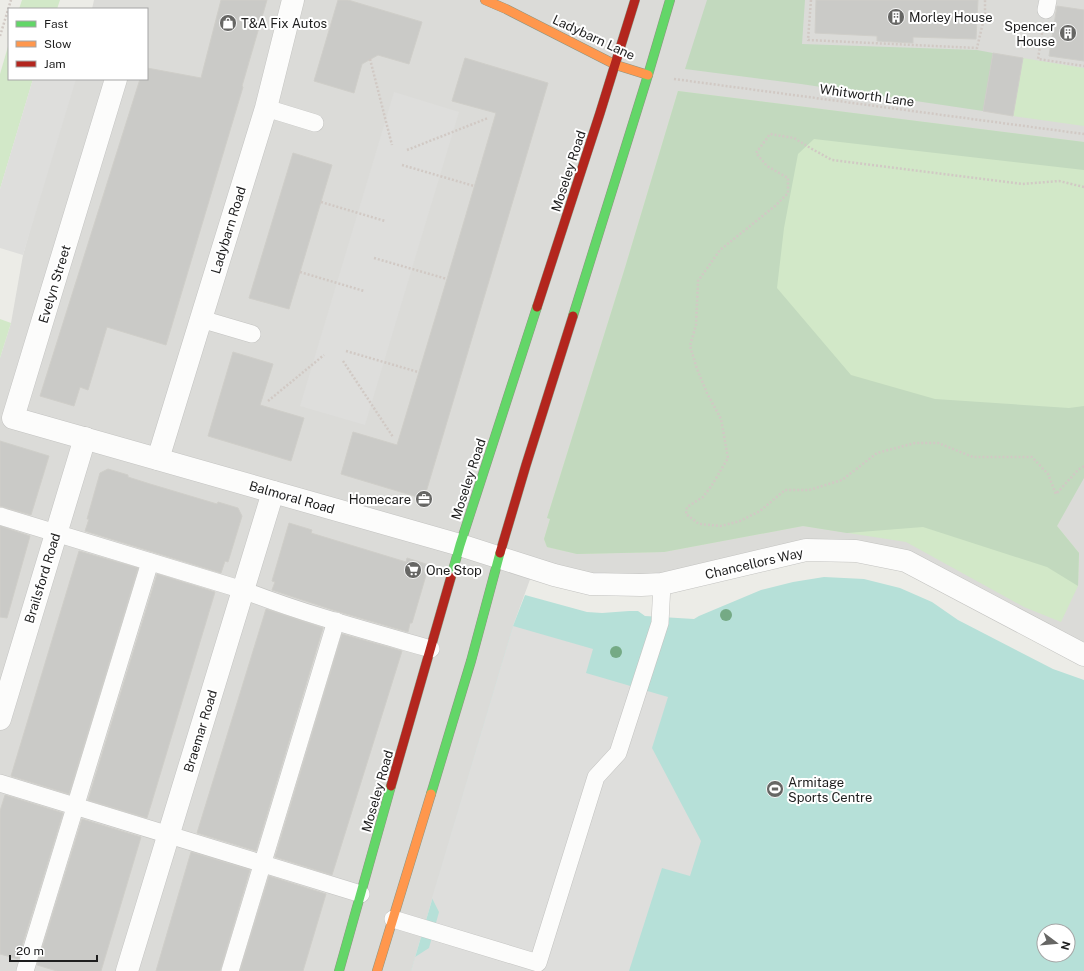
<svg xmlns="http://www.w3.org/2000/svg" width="1084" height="971" font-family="'Public Sans',sans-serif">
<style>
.residential{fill:#dbdbd8}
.grass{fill:#d2e8c8}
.forest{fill:#c2d9be}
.pitch{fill:#b6e0d8;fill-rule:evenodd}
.parking{fill:#dededc}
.building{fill:#cacac7;stroke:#cfcec9}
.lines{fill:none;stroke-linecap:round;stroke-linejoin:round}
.lane-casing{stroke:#c3c3c1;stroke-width:18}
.street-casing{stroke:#c3c3c1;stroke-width:23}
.fast-casing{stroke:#8e9581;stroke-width:10}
.slow-casing{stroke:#8e9581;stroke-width:10}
.jam-casing{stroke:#8e9581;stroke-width:10}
.path{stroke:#d1c9c4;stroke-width:2.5;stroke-dasharray:2 2;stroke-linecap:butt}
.lane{stroke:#fcfcfb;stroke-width:17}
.street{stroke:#fcfcfb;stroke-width:22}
.fast{stroke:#63d668;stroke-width:9}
.slow{stroke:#ff974d;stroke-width:9}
.jam{stroke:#b3261e;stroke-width:9}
.tree{fill:#75aa85}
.labels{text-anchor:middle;stroke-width:4;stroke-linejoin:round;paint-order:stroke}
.poi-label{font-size:13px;fill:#1e1e1e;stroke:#fff;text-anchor:start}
.street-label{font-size:13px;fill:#1e1e1e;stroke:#fff}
</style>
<rect width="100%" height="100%" fill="#ecece7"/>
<path class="residential" d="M94 0H1084V654L911 567 826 554 674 584 532 574 513 626 411 971H0V358L11 323 23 255 72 79H147V9H92Z"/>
<g class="grass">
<path d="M22 0H60L57 9H19Z"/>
<path d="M9 43V79H33L0 189V74Z"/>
<path d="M1023 58 1084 68V126L1013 116Z"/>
<path d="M678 91 1084 142V475L1081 477 1057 526 1079 553 1078 586 1061 622 1024 607 906 542 803 526 664 552 577 554 547 547 544 539 550 519 547 518 624 271Z"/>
<path d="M0 319 11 323 0 358Z"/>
</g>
<g class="forest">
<path d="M707 0H805L802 44 977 50 993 53 983 111 801 84 685 69Z"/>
<path d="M678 91 1084 142V170L814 139 798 154 784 228 777 288 851 375 935 399 1069 408 1084 406V478L1057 526 1079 553 1078 586 1047 567 923 527 847 533 803 526 664 552 577 554 547 547 544 539 550 519 547 518 624 271Z"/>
</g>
<path class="pitch" d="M824 577 864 579 900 588 932 602 958 620 1053 669 1084 680V971H411L513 626 525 595 587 612 602 613 629 611H638L645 616 694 619 699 616 761 590 793 582ZM1044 931H1068V955H1044Z"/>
<g class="parking">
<path d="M33 79H76L23 255 0 248V189Z"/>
<path d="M394 92 459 112 365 425 300 406Z"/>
<path d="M513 626 593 649 586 673 668 697 652 748 701 841 690 876 662 868 629 971H411L415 957 429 948 439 912 432 898Z"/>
</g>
<g class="building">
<path d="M221 0H267L242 86 243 87 166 345 107 327 88 390 80 387 74 406 40 396 140 79H147V68L201 78Z"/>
<path d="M338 0H348L422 22 409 64 378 55 362 64 354 93 314 81Z"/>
<path d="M816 0H978L976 39 913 37V43L877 41V36L815 33Z"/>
<path d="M1057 6 1084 10V61L1049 56Z"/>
<path d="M993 53 1023 58 1013 116 983 111Z"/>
<path d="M465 58 548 83 424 499 341 474 353 432 397 445 447 279 496 113 452 101Z"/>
<path d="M293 153 332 165 289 309 249 298Z"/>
<path d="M233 352 273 364 260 405 304 418 291 461 208 436Z"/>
<path d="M0 441 49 456 31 515 0 506Z"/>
<path d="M108 469 128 475V477L150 484 217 504 218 502 238 508 242 516 228 562 225 561 221 573 85 531 89 519H87L100 473Z"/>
<path d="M289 523 312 530 311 533 406 562 407 558 429 565 412 623H410L408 632 336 611 272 590 275 582 272 581Z"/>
<path d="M0 526 30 536 7 618 0 617Z"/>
<path d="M79 551 138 568 69 794 11 776Z"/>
<path d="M157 574 215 592 147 818 88 800Z"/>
<path d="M266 609 323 628 256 851 197 833Z"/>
<path d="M342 634 402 651 332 875 275 857Z"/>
<path d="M5 795 63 813 18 959 0 954V811Z"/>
<path d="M82 819 141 837 101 971H57L37 965Z"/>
<path d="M191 852 250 870 220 971H156Z"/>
<path d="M269 876 326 894 303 971H240Z"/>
</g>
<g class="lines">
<g class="lane-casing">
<g id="lane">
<path d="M1046 10 1048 0"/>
<path d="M266 108 315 123"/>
<path d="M201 319 252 334"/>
<path d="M0 516 243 590C304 614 368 631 431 649"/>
<path d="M0 783 361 894"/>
<path d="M393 919 538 963 596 777 618 753 660 623 662 584"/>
<path d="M25 971 150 562"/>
<path d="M230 971 336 621"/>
</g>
</g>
<g class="street-casing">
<g id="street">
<path d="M116 79 13 418 460 545 554 575 591 584 641 585 662 584 806 550 856 551 906 561 1084 655"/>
<path d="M158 459 201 319 266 108 293 0"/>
<path d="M0 719 85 438"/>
<path d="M127 971 273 492"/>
</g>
</g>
<g class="fast-casing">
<g id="fast">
<path d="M573 316 648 75 670 0"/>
<path d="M451 577 460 545 537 307"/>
<path d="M431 794 471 661 500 553"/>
<path d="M339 971 391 786"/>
</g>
</g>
<g class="slow-casing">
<g id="slow">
<path d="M485 0 506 9 616 65 648 75"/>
<path d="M377 971 431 794"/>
</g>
</g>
<g class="jam-casing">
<g id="jam">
<path d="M537 307 600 113 635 0"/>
<path d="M500 553 526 465 573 316"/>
<path d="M391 786 451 577"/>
</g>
</g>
<g class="path">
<path d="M811 0 808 40 977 48 985 14V0"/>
<path d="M1042 33 1038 59 1084 66"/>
<path d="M0 36 11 0"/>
<path d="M370 59 392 145"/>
<path d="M674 79 1084 134"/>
<path d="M407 150 488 118"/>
<path d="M402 165 474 186"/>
<path d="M1084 187 1059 181 1022 184 832 160 812 149 794 138 770 134 756 153 767 166 788 178V193L775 206 720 250 698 281 696 325 690 346 697 369 707 393 721 419 728 458 712 485 703 497 687 507 686 514 699 524 721 526 740 521 760 511 785 490H809L842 480 877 453 915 443H938L973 457H1032L1048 474 1056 494 1078 470 1084 466"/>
<path d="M321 202 385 221"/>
<path d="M374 258 447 279"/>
<path d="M300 272 364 291"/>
<path d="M346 351 418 372"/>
<path d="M343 361 393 437"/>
<path d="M268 401 324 355"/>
</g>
<use href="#lane" class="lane"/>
<use href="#street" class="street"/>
<use href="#fast" class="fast"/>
<use href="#slow" class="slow"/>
<use href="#jam" class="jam"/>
</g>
<g class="tree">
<circle cx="726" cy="615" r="6"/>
<circle cx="616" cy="652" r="6"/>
</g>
<defs>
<g id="building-disc" transform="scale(0.9)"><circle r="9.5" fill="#666664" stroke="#fff"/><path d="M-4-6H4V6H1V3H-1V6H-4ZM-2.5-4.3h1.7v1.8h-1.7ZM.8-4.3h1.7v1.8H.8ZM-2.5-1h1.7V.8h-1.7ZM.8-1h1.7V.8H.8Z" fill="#fff"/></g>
<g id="shop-disc" transform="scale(0.9)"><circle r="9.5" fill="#666664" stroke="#fff"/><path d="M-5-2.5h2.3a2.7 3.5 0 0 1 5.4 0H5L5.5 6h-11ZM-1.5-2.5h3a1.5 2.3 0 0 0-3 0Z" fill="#fff"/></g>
<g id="office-disc" transform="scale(0.9)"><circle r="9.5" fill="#666664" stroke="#fff"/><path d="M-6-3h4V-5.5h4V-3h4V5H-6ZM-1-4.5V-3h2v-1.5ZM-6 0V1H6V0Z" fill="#fff"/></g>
<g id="supermarket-disc" transform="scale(0.9)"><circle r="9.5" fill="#666664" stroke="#fff"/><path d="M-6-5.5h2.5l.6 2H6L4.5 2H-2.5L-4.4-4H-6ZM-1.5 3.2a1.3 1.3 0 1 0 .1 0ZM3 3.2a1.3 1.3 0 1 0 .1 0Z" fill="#fff"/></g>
<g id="stadium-disc" transform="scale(0.9)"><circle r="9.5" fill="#666664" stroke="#fff"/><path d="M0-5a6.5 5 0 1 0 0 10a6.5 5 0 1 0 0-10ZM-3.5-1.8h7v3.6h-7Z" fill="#fff"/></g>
</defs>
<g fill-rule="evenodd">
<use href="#building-disc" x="896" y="17"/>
<use href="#shop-disc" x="228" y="23"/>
<use href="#building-disc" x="1068" y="33"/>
<use href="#office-disc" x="424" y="499"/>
<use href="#supermarket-disc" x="413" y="570"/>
<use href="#stadium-disc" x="775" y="789"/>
</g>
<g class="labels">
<g class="poi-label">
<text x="909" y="22">Morley House</text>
<text x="241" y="28">T&amp;A Fix Autos</text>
<text x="1055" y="31" text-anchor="end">Spencer<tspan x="1055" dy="15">House</tspan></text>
<text x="411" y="504" text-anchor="end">Homecare</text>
<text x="426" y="575">One Stop</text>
<text x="788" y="787">Armitage<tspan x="788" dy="15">Sports Centre</tspan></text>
</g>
<g class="street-label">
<text transform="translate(594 37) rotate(25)" y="5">Ladybarn Lane</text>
<text transform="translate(867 95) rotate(8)" y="5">Whitworth Lane</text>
<text transform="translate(568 171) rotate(-72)" y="5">Moseley Road</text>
<text transform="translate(228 230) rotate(-73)" y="5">Ladybarn Road</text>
<text transform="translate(54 284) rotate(-73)" y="5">Evelyn Street</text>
<text transform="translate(468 479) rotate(-72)" y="5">Moseley Road</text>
<text transform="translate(292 497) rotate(16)" y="5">Balmoral Road</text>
<text transform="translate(754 563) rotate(-13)" y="5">Chancellors Way</text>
<text transform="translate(42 578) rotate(-73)" y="5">Brailsford Road</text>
<text transform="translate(200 731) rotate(-73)" y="5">Braemar Road</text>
<text transform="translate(377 791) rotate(-74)" y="5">Moseley Road</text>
</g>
</g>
<rect x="8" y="8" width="140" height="72" fill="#ffffff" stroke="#a5a5a5"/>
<rect x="16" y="21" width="20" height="6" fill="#63d668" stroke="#a5a5a5"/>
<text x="44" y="28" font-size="12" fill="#1e1e1e">Fast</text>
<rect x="16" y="41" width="20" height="6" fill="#ff974d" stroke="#a5a5a5"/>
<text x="44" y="48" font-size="12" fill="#1e1e1e">Slow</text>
<rect x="16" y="61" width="20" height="6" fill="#b3261e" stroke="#a5a5a5"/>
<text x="44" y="68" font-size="12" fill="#1e1e1e">Jam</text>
<g transform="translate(1056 943) rotate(106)"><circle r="19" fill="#ffffff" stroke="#a5a5a5"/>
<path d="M0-3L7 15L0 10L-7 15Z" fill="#666664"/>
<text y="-6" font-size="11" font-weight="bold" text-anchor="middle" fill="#1e1e1e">N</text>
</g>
<path d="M10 955v6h87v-6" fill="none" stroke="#1e1e1e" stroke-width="2"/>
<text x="16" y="955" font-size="12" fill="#1e1e1e" stroke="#ffffff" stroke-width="3" paint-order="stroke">20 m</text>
</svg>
